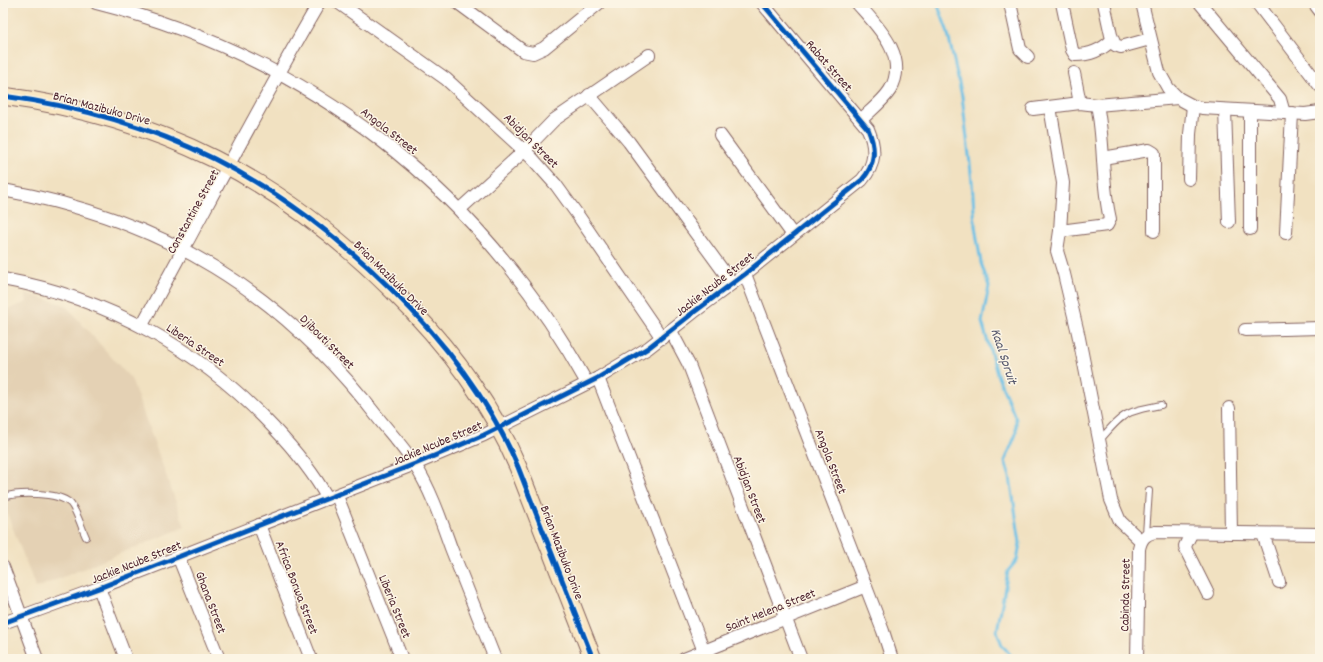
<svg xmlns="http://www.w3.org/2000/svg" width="1323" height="662" font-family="Dekko,sans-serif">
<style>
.built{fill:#e4d1b4}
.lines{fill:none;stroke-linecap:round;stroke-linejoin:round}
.stream{stroke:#69c0e6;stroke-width:3}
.lane-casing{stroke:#846360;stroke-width:8}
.street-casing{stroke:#846360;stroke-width:14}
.secondary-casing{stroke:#846360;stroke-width:19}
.lane{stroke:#fff;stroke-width:6}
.street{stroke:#fff;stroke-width:12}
.secondary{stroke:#fae7c3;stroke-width:17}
.cycleway-casing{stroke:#fcf5e5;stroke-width:8}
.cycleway{stroke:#0057b8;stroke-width:5}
.labels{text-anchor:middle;stroke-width:3;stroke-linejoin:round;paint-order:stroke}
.street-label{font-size:13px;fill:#4a1f2b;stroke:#fcf5e5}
.water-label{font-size:14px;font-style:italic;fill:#55576c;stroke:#fcf5e5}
</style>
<rect width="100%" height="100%" fill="#fcf5e5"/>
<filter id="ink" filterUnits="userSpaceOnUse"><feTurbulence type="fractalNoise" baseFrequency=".025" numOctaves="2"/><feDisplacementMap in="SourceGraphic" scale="8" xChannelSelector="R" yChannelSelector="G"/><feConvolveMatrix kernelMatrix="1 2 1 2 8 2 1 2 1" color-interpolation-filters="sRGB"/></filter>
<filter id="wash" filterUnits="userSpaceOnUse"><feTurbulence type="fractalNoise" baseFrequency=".012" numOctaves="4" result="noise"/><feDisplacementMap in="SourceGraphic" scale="16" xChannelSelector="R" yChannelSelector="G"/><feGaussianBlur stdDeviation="0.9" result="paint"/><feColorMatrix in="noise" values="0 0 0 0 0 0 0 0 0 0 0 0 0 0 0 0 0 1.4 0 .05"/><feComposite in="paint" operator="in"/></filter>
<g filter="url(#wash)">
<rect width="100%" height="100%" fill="#f1e1c1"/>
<path class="built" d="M25 293 65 305 131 379 185 527 36 588 3 503V311L27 302Z"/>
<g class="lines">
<path class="stream" d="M937 3 947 30 962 96 972 181 975 226 981 263 989 286 982 322 998 377 1016 419V434L1005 461 1010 477 1020 543 1017 560 1008 571 997 631 1002 645 1014 659"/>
</g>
</g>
<g filter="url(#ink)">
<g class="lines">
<g class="lane-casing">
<g id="lane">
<path d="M1100 440C1124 412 1125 412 1161 405"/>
<path d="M3 497C19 492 57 492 70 503 76 509 82 529 86 537"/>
<path d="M1146 534 1149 491"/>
</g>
</g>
<g class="street-casing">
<g id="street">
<path d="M96 3C310 57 480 190 587 383"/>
<path d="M339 3 446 79 531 157 556 185 577 214 662 338"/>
<path d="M458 3 523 51 533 53 544 48 599 3"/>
<path d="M857 3C877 26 910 57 890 90 883 101 871 110 862 119"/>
<path d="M1010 3 1020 49 1028 57"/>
<path d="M1062 3 1072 50 1075 55C1090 55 1102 50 1112 40"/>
<path d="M1104 3 1111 35 1115 45 1121 47 1150 39"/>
<path d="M1142 3 1159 72 1168 88 1178 98 1193 106 1202 108 1305 114 1320 112"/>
<path d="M1200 3 1280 99 1284 113"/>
<path d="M1257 3 1320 86"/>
<path d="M1314 3 1320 11"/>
<path d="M1074 73 1080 103"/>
<path d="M589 95 629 142 732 283"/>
<path d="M1050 107 1063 183 1060 231 1057 251 1064 274 1078 333 1111 500 1120 521 1141 541"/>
<path d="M1033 109 1080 103 1097 105 1178 98"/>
<path d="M1225 110 1229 222"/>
<path d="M720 135 793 235"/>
<path d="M1103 158 1149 150 1154 153V231"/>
<path d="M1189 179 1190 134 1193 106"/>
<path d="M3 190C163 219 280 290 379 419 391 434 405 449 415 465 431 490 441 520 451 548 466 585 480 622 495 659"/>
<path d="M460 209 524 151 554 120 649 55"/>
<path d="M1250 229V111"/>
<path d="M1060 231 1107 225 1110 219C1101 182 1105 142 1097 105"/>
<path d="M1286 233 1292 113"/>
<path d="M745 274 883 631 892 659"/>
<path d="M3 279C107 298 200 349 273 427 294 449 313 472 328 499"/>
<path d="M142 325C201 218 257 109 319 3"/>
<path d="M1245 330 1320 328"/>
<path d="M671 331 689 365 801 659"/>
<path d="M598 378 707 659"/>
<path d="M1229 408 1231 533"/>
<path d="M337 496 402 659"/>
<path d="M259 525 311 659"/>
<path d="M1191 534 1185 546 1186 550 1208 594"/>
<path d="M1263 534 1279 582"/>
<path d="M178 556 219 659"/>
<path d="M3 567 37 659"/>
<path d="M99 588 126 659"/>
<path d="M3 623 99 588 415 464 484 435 598 378 648 348 694 312 745 274 862 180C876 164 876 148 868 129L762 3"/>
<path d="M684 659 866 586"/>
<path d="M1137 659 1139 549C1141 539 1145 534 1155 532L1320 534"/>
</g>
</g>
<g class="secondary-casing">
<path id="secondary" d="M3 96C160 117 279 178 391 289 444 341 489 398 518 467L593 659"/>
</g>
<use href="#lane" class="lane"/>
<use href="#street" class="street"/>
<use href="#secondary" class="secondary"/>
<g class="cycleway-casing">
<g id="cycleway">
<path d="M3 96C160 117 279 178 391 289 444 341 489 398 518 467L593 659"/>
<path d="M3 623 99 588 415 464 484 435 598 378 648 348 694 312 745 274 862 180C876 164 876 148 868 129L762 3"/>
</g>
</g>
<use href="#cycleway" class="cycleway"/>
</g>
</g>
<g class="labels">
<g class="street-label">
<text transform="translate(830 65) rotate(49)" y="5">Rabat Street</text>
<text transform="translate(102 107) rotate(15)" y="5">Brian Mazibuko Drive</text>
<text transform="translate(390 130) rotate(38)" y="5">Angola Street</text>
<text transform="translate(532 140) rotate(45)" y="5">Abidjan Street</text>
<text transform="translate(192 211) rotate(-61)" y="5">Constantine Street</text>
<text transform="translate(392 277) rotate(45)" y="5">Brian Mazibuko Drive</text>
<text transform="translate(714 283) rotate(-38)" y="5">Jackie Ncube Street</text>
<text transform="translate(328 341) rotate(45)" y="5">Djibouti Street</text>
<text transform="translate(196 344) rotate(34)" y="5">Liberia Street</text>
<text transform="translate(437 442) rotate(-23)" y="5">Jackie Ncube Street</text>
<text transform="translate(832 461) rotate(69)" y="5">Angola Street</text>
<text transform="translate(751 489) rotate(69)" y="5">Abidjan Street</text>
<text transform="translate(563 552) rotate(69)" y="5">Brian Mazibuko Drive</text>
<text transform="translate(136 561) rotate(-22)" y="5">Jackie Ncube Street</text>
<text transform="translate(298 587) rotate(69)" y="5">Africa Borwa Street</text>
<text transform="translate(1124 595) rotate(-89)" y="5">Cabinda Street</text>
<text transform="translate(212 602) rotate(69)" y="5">Ghana Street</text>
<text transform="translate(396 606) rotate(68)" y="5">Liberia Street</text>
<text transform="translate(770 609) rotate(-22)" y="5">Saint Helena Street</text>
</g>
<g class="water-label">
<text transform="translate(1005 356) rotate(72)" y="5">Kaal Spruit</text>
</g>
</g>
<rect width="1323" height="662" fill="none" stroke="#fcf5e5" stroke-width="16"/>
</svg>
